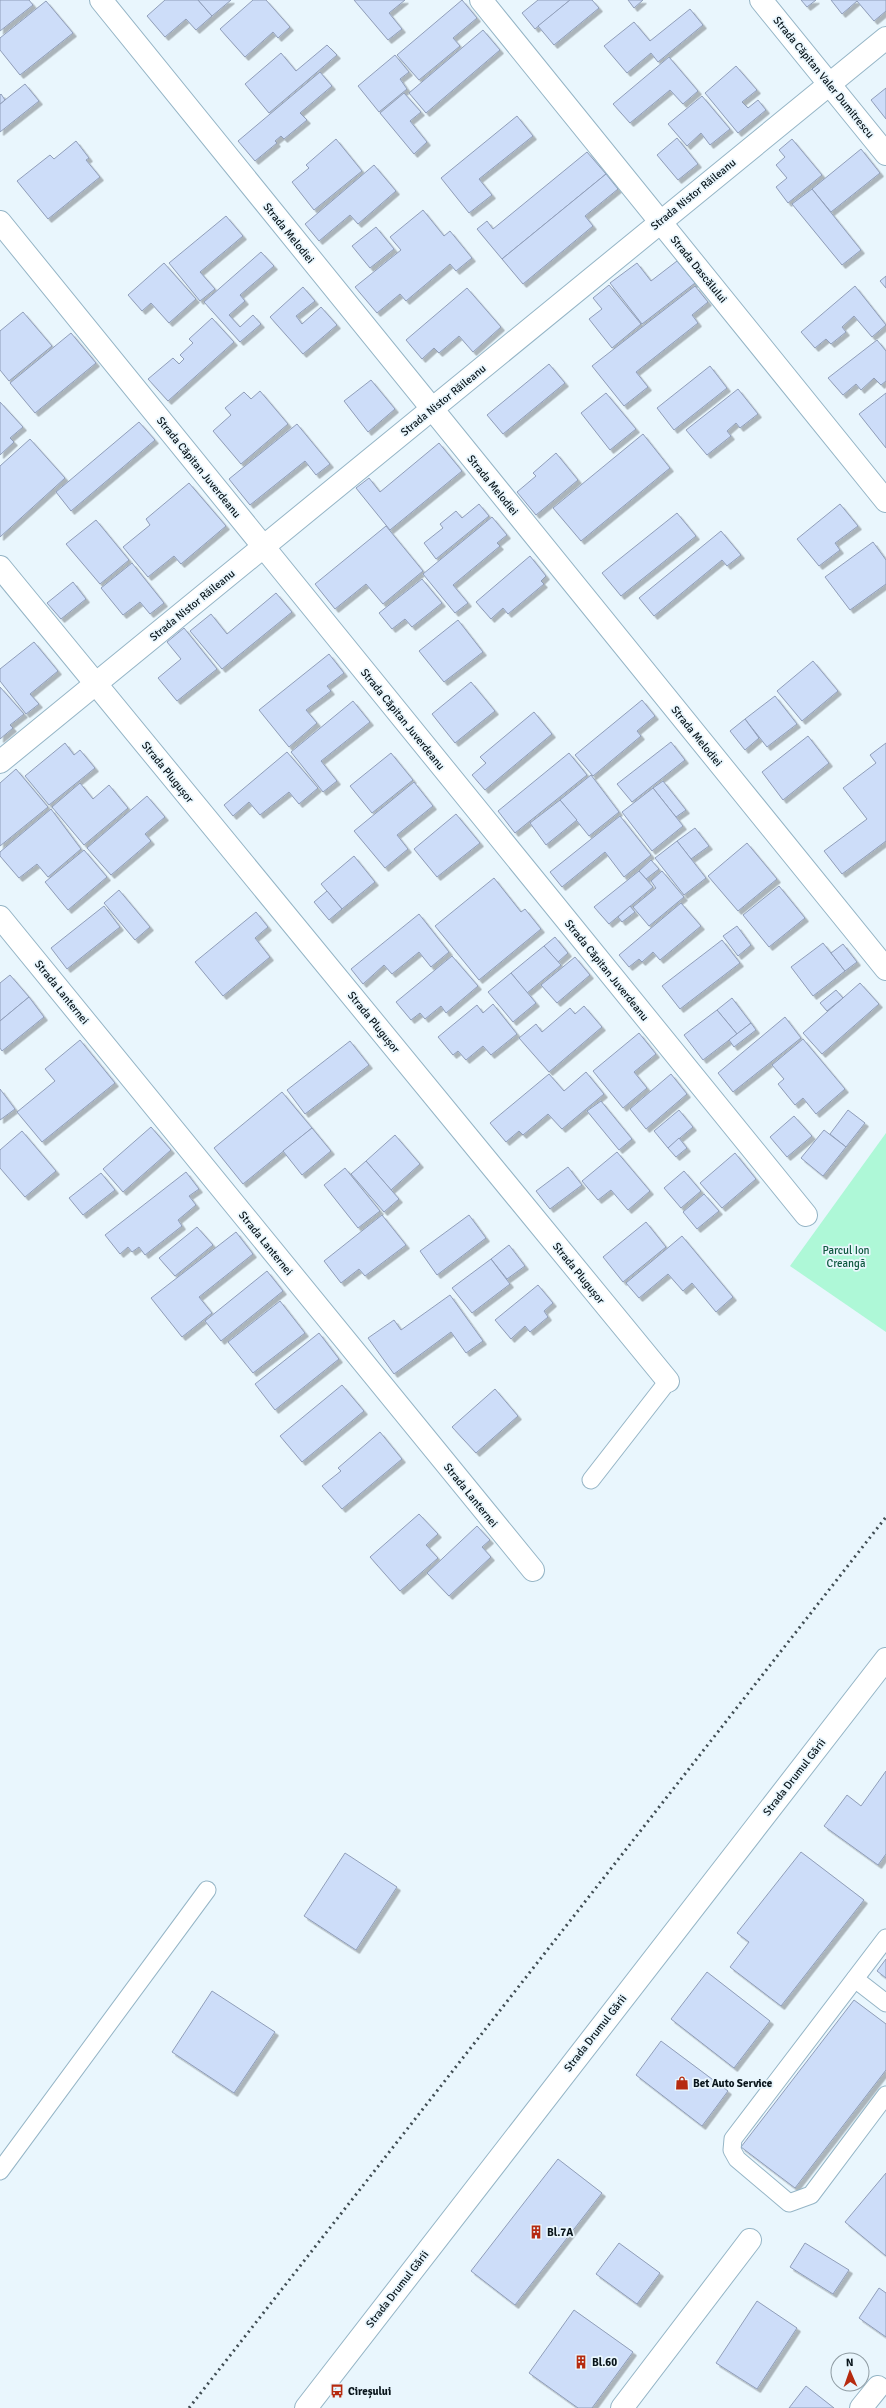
<svg xmlns="http://www.w3.org/2000/svg" width="886" height="2408" font-family="Signika,sans-serif">
<style>
.green{fill:#aef8d7}
.building{fill:#cdddf9;stroke:#909eb9;filter:url(#shadow)}
.lines{fill:none;stroke-linecap:round;stroke-linejoin:round}
.service-casing{stroke:#95b5c6;stroke-width:19}
.minor-casing{stroke:#95b5c6;stroke-width:24}
.tertiary-casing{stroke:#95b5c6;stroke-width:24}
.service{stroke:#fff;stroke-width:17}
.minor{stroke:#fff;stroke-width:22}
.tertiary{stroke:#fff;stroke-width:22}
.rail{stroke:#404d53;stroke-width:3;stroke-dasharray:2 4;stroke-linecap:butt}
.labels{text-anchor:middle;stroke-width:3.5;stroke-linejoin:round;paint-order:stroke}
.street-label{font-size:11px;fill:#09151b;stroke:#e9f6fd}
.park-label{font-size:11px;fill:#0e583f;stroke:#e9f6fd}
.poi-label{font-size:11px;font-weight:bold;fill:#09151b;stroke:#e9f6fd;text-anchor:start}
</style>
<defs>
<filter id="shadow"><feDropShadow dx="3.5" dy="3.5" stdDeviation="0" flood-color="#0004"/></filter>
</defs>
<rect width="100%" height="100%" fill="#e9f6fd"/>
<path class="green" d="M886 1133V1332L790 1266Z"/>
<g class="building">
<path d="M0 0H29L33 5 0 31Z"/>
<path d="M165 0H198L212 16 196 30 186 19 165 37 147 16Z"/>
<path d="M198 0H231L212 16Z"/>
<path d="M253 0H266L290 27 278 38 273 32 245 57 220 29Z"/>
<path d="M354 0H405L389 13 402 29 388 40Z"/>
<path d="M462 0 477 18 453 38 460 46 419 80 397 55Z"/>
<path d="M538 0H570L535 29 522 13Z"/>
<path d="M570 0H592L599 8 554 45 538 26Z"/>
<path d="M628 0H643L634 8Z"/>
<path d="M801 0H816L807 7Z"/>
<path d="M831 0H886V11L874 21 857 1 842 14Z"/>
<path d="M46 1 73 33 20 75 0 50V38Z"/>
<path d="M690 9 703 25 658 62 651 53 627 73 604 46 634 22 650 41Z"/>
<path d="M483 30 500 50 426 113 409 93Z"/>
<path d="M327 45 337 55 269 113 245 84 281 53 296 71Z"/>
<path d="M395 55 409 72 400 79 407 89 379 112 358 86Z"/>
<path d="M669 57 698 91 683 104 670 90 630 123 613 104Z"/>
<path d="M736 66 757 90 742 102 748 108 758 100 766 110 738 133 705 93Z"/>
<path d="M320 72 332 86 300 113 307 120 284 139 281 136 275 141 277 143 255 161 238 141Z"/>
<path d="M25 84 39 101 0 132V104Z"/>
<path d="M886 88V119L871 100Z"/>
<path d="M404 93 421 112 410 121 427 142 414 154 380 113Z"/>
<path d="M1 94 5 100 0 104V95Z"/>
<path d="M702 96 730 129 710 145 701 133 687 146 668 124Z"/>
<path d="M517 116 533 136 479 179 492 195 469 213 441 178Z"/>
<path d="M677 138 698 164 678 180 657 155Z"/>
<path d="M336 139 362 171 314 210 292 182 309 168 306 165Z"/>
<path d="M792 139 822 175 788 203 776 187 787 178 776 165 785 157 779 150Z"/>
<path d="M76 141 89 158 86 160 100 177 48 219 17 181 50 155 54 159Z"/>
<path d="M861 149 880 173 831 212 812 189Z"/>
<path d="M587 152 606 174 502 259 477 229 487 221 493 229Z"/>
<path d="M374 165 396 191 358 224 350 215 319 241 305 224Z"/>
<path d="M606 174 618 189 585 216 593 226 523 284 502 259Z"/>
<path d="M812 189 861 250 842 265 792 204Z"/>
<path d="M423 210 444 236 450 231 472 258 456 271 450 264 406 301 400 294 377 313 355 287 401 250 390 237Z"/>
<path d="M226 216 243 236 200 272 215 289 200 301 169 263Z"/>
<path d="M376 227 394 249 370 268 352 246Z"/>
<path d="M261 252 274 266 240 295 245 301 229 315 240 327 253 315 261 324 240 342 204 302Z"/>
<path d="M677 261 695 283 642 324 610 283 637 263 651 281Z"/>
<path d="M164 263 196 299 169 323 151 303 142 311 128 295Z"/>
<path d="M886 276V288L880 281Z"/>
<path d="M609 285 641 324 612 348 589 319 602 309 593 298Z"/>
<path d="M695 286 708 302 692 315 698 323 636 372 648 387 624 406 592 366Z"/>
<path d="M855 286 886 325 872 337 854 316 842 327 846 332 831 344 826 339 815 348 801 332Z"/>
<path d="M303 287 315 301 296 316 302 324 321 307 337 325 303 354 270 317Z"/>
<path d="M467 288 501 327 473 352 459 336 439 353 434 348 422 359 406 340Z"/>
<path d="M23 312 52 346 9 381 0 370V331Z"/>
<path d="M212 318 234 342 168 401 148 379 173 358 179 364 184 359 180 355 193 343 189 339Z"/>
<path d="M71 333 96 363 35 413 10 383Z"/>
<path d="M877 340 886 351V381L881 385 874 378 861 390 856 384 843 395 828 378Z"/>
<path d="M549 364 565 383 503 434 487 415Z"/>
<path d="M710 366 727 388 674 430 657 408Z"/>
<path d="M371 380 395 409 368 432 344 401Z"/>
<path d="M738 389 758 414 740 428 736 423 727 431 731 436 707 455 686 430Z"/>
<path d="M260 391 288 424 241 464 213 431 231 415 225 408 244 392 251 399Z"/>
<path d="M606 393 636 429 610 450 581 413Z"/>
<path d="M886 393V448L859 414Z"/>
<path d="M0 402 23 427 10 438 14 442 0 455Z"/>
<path d="M139 422 155 440 71 511 56 492Z"/>
<path d="M297 424 330 464 316 475 305 461 250 505 229 479Z"/>
<path d="M643 434 670 468 581 541 553 508Z"/>
<path d="M30 439 65 478 0 537V466Z"/>
<path d="M439 443 462 471 390 530 356 488 369 478 380 492Z"/>
<path d="M556 453 578 480 536 515 517 492 536 476 533 473Z"/>
<path d="M189 483 226 526 181 564 174 556 148 577 123 547 150 525 146 519Z"/>
<path d="M479 504 489 516 436 559 424 543 443 528 440 524 456 511 462 518Z"/>
<path d="M840 504 858 526 835 543 840 550 819 566 797 539Z"/>
<path d="M677 513 696 536 621 596 602 573Z"/>
<path d="M492 517 507 535 497 543 500 546 453 585 468 603 455 613 423 574Z"/>
<path d="M96 520 129 560 100 584 66 544Z"/>
<path d="M386 526 423 571 383 604 366 584 335 609 315 584Z"/>
<path d="M721 531 741 555 727 566 722 560 654 616 639 598Z"/>
<path d="M873 542 886 560V584L850 610 825 577Z"/>
<path d="M530 556 546 576 541 581 544 584 508 614 503 608 491 619 476 602Z"/>
<path d="M132 563 164 603 150 614 140 602 123 615 101 588Z"/>
<path d="M422 579 442 603 412 627 405 619 392 629 379 613Z"/>
<path d="M73 582 86 599 61 619 47 603Z"/>
<path d="M276 593 292 612 222 669 190 631 211 614 227 634Z"/>
<path d="M458 620 483 652 444 682 419 651Z"/>
<path d="M184 628 217 669 177 701 158 678 181 659 167 642Z"/>
<path d="M34 642 58 671 30 694 39 704 26 714 0 681V669Z"/>
<path d="M329 654 344 673 327 686 331 691 306 710 317 723 289 747 259 710Z"/>
<path d="M813 661 838 691 802 721 777 691Z"/>
<path d="M471 682 495 711 455 743 432 714Z"/>
<path d="M0 687 24 714 10 725 13 728 0 739Z"/>
<path d="M775 696 797 724 767 747 745 719Z"/>
<path d="M642 700 655 716 637 731 641 736 593 776 575 755Z"/>
<path d="M353 701 370 722 321 761 337 781 323 792 291 752Z"/>
<path d="M534 712 552 734 485 790 472 775 486 763 480 757Z"/>
<path d="M745 719 759 738 745 750 730 731Z"/>
<path d="M808 736 829 763 783 800 762 772Z"/>
<path d="M671 742 685 760 632 802 617 784Z"/>
<path d="M65 743 74 755 80 750 95 768 49 805 25 776Z"/>
<path d="M886 743V841L842 874 824 851 867 819 843 788 876 763 870 755Z"/>
<path d="M287 752 318 788 299 804 289 792 260 815 249 802 233 816 224 805Z"/>
<path d="M391 753 413 780 372 813 350 786Z"/>
<path d="M569 753 587 775 515 833 498 811Z"/>
<path d="M16 769 48 807 0 846V783Z"/>
<path d="M591 775 619 812 589 836 560 800Z"/>
<path d="M663 781 686 810 676 817 653 788Z"/>
<path d="M414 782 433 806 397 835 408 849 385 868 354 831Z"/>
<path d="M80 783 93 799 109 785 128 808 84 845 52 807Z"/>
<path d="M653 788 683 826 652 851 622 812Z"/>
<path d="M147 796 165 817 145 834 151 841 111 875 87 848Z"/>
<path d="M560 800 577 820 546 845 530 823Z"/>
<path d="M51 809 81 849 48 877 37 864 19 878 0 856V852Z"/>
<path d="M456 814 480 843 437 877 414 849Z"/>
<path d="M620 816 651 855 624 877 605 852 562 887 550 872Z"/>
<path d="M695 828 709 846 691 859 677 841Z"/>
<path d="M677 841 706 878 684 895 655 858Z"/>
<path d="M747 843 777 879 738 911 708 876Z"/>
<path d="M84 850 107 877 68 910 45 882Z"/>
<path d="M354 856 375 882 342 909 321 884Z"/>
<path d="M651 860 659 869 646 879 639 871Z"/>
<path d="M639 871 653 887 609 924 594 907Z"/>
<path d="M662 871 684 897 649 926 633 907 656 888 651 881Z"/>
<path d="M494 878 521 912 525 909 541 929 479 980 435 926Z"/>
<path d="M779 886 805 918 769 947 743 915Z"/>
<path d="M119 890 150 927 135 940 104 903Z"/>
<path d="M327 891 342 909 329 920 314 902Z"/>
<path d="M681 903 701 926 660 960 653 952 642 962 639 959 629 967 619 955Z"/>
<path d="M104 906 120 927 67 969 51 948Z"/>
<path d="M630 906 635 912 622 922 618 917Z"/>
<path d="M256 912 268 927 255 938 270 957 223 996 195 962Z"/>
<path d="M419 914 449 952 431 967 419 952 392 974 384 965 363 984 351 969Z"/>
<path d="M737 926 751 945 738 956 723 936Z"/>
<path d="M555 937 568 953 558 962 544 946Z"/>
<path d="M722 940 740 963 680 1009 662 986Z"/>
<path d="M823 943 845 971 813 996 791 967Z"/>
<path d="M843 944 857 962 845 971 831 953Z"/>
<path d="M544 946 561 965 527 993 511 973Z"/>
<path d="M452 956 478 986 446 1013 441 1006 425 1019 420 1013 411 1020 396 1002Z"/>
<path d="M575 957 590 975 557 1003 541 985Z"/>
<path d="M511 973 536 1003 513 1022 488 992Z"/>
<path d="M10 975 29 997 0 1021V983Z"/>
<path d="M860 983 879 1004 822 1054 803 1033Z"/>
<path d="M836 990 843 998 827 1011 820 1003Z"/>
<path d="M29 997 44 1017 2 1051 0 1048V1021Z"/>
<path d="M732 998 751 1023 737 1034 717 1010Z"/>
<path d="M493 1004 517 1034 491 1055 483 1046 466 1060 458 1051 453 1055 438 1037 477 1005 483 1013Z"/>
<path d="M584 1006 602 1027 549 1072 519 1038 536 1024 542 1032 570 1008 575 1014Z"/>
<path d="M717 1010 737 1034 703 1060 684 1035Z"/>
<path d="M785 1017 801 1038 733 1092 718 1073Z"/>
<path d="M751 1023 756 1030 734 1047 729 1040Z"/>
<path d="M639 1033 656 1054 634 1072 647 1088 623 1108 593 1071Z"/>
<path d="M803 1039 845 1089 816 1114 803 1098 795 1105 778 1084 784 1079 772 1065Z"/>
<path d="M80 1040 115 1083 42 1142 17 1112 55 1081 45 1069Z"/>
<path d="M350 1041 369 1065 305 1114 287 1090Z"/>
<path d="M586 1072 604 1094 562 1129 548 1114 523 1135 519 1131 506 1142 490 1123 549 1074 564 1091Z"/>
<path d="M671 1074 687 1094 646 1129 630 1109Z"/>
<path d="M0 1089 15 1109 0 1120Z"/>
<path d="M282 1092 312 1128 243 1184 214 1148Z"/>
<path d="M601 1101 632 1139 619 1150 587 1111Z"/>
<path d="M679 1110 693 1127 668 1148 654 1131Z"/>
<path d="M848 1110 865 1123 846 1147 830 1134Z"/>
<path d="M794 1116 812 1136 787 1157 770 1137Z"/>
<path d="M151 1127 171 1150 123 1192 103 1169Z"/>
<path d="M312 1128 331 1151 302 1175 283 1151Z"/>
<path d="M824 1130 846 1147 823 1176 801 1158Z"/>
<path d="M22 1131 56 1171 25 1197 0 1168V1150Z"/>
<path d="M395 1135 420 1164 391 1190 366 1161Z"/>
<path d="M679 1138 687 1148 676 1157 668 1148Z"/>
<path d="M617 1152 650 1191 628 1210 611 1190 598 1200 582 1181Z"/>
<path d="M735 1153 756 1179 722 1208 700 1183Z"/>
<path d="M366 1161 399 1199 384 1212 351 1174Z"/>
<path d="M568 1167 582 1185 550 1209 536 1191Z"/>
<path d="M345 1168 380 1211 358 1228 324 1185Z"/>
<path d="M684 1171 701 1191 681 1208 664 1188Z"/>
<path d="M186 1172 199 1189 189 1196 196 1205 178 1220 182 1226 145 1255 139 1247 132 1252 128 1247 120 1254 105 1235Z"/>
<path d="M101 1173 115 1190 83 1215 69 1198Z"/>
<path d="M704 1194 719 1211 697 1229 683 1212Z"/>
<path d="M382 1215 406 1245 365 1276 359 1269 341 1283 324 1261Z"/>
<path d="M469 1215 486 1238 437 1275 420 1251Z"/>
<path d="M646 1222 666 1247 623 1282 603 1257Z"/>
<path d="M197 1227 213 1245 175 1276 159 1258Z"/>
<path d="M236 1232 253 1254 199 1297 212 1313 182 1337 151 1298Z"/>
<path d="M682 1236 733 1297 716 1312 692 1283 683 1291 668 1274 639 1298 626 1283Z"/>
<path d="M509 1245 525 1266 507 1279 491 1259Z"/>
<path d="M491 1259 510 1284 472 1313 452 1288Z"/>
<path d="M267 1271 283 1291 221 1341 205 1321Z"/>
<path d="M538 1285 553 1303 544 1311 548 1317 530 1332 525 1326 511 1339 495 1320Z"/>
<path d="M450 1295 483 1341 466 1353 451 1332 394 1374 368 1338 394 1320 401 1330Z"/>
<path d="M280 1301 305 1333 253 1373 228 1342Z"/>
<path d="M319 1333 339 1359 275 1410 255 1384Z"/>
<path d="M342 1385 364 1411 302 1462 280 1436Z"/>
<path d="M495 1389 518 1416 476 1453 452 1427Z"/>
<path d="M380 1432 402 1459 342 1509 322 1486 341 1471 338 1468Z"/>
<path d="M419 1514 438 1534 426 1545 438 1558 400 1591 370 1557Z"/>
<path d="M477 1526 490 1540 482 1547 491 1557 449 1596 427 1573Z"/>
<path d="M886 1771V1854L878 1865 824 1826 847 1795 861 1806Z"/>
<path d="M801 1852 864 1900 781 2006 730 1967 749 1942 737 1933Z"/>
<path d="M345 1853 397 1887 356 1950 304 1916Z"/>
<path d="M886 1959V1978L877 1971Z"/>
<path d="M707 1972 770 2021 734 2068 671 2019Z"/>
<path d="M212 1991 275 2032 234 2093 172 2052Z"/>
<path d="M854 2000 886 2024V2070L795 2188 741 2147Z"/>
<path d="M661 2041 728 2091 702 2126 636 2075Z"/>
<path d="M558 2159 602 2193 515 2305 471 2271Z"/>
<path d="M886 2173V2256L845 2222Z"/>
<path d="M619 2243 660 2273 637 2304 596 2274Z"/>
<path d="M805 2243 849 2270 833 2294 790 2267Z"/>
<path d="M879 2288 886 2293V2337L859 2318Z"/>
<path d="M757 2301 797 2328 757 2389 716 2363Z"/>
<path d="M574 2310 633 2352 592 2408H578L529 2373Z"/>
<path d="M806 2386 834 2408H789Z"/>
</g>
<g class="lines">
<g class="service-casing">
<g id="service">
<path d="M591 1480 668 1381"/>
<path d="M886 1938 733 2139 732 2150 737 2159 789 2203 811 2195 886 2095"/>
<path d="M855 1979 886 2003"/>
<path d="M0 2171 207 1890"/>
</g>
</g>
<g class="minor-casing">
<g id="minor">
<path d="M101 0 886 969"/>
<path d="M481 0 886 501"/>
<path d="M761 0 886 154"/>
<path d="M0 222 806 1215"/>
<path d="M0 567 668 1381"/>
<path d="M0 762 886 38"/>
<path d="M0 917 533 1570"/>
<path d="M622 2408 750 2240"/>
<path d="M861 2408 878 2387"/>
</g>
</g>
<g class="tertiary-casing">
<path id="tertiary" d="M306 2408 886 1659"/>
</g>
<use href="#service" class="service"/>
<use href="#minor" class="minor"/>
<use href="#tertiary" class="tertiary"/>
<path class="rail" d="M189 2408 886 1517"/>
</g>
<defs>
<g id="shop-bare" transform="scale(1.08)"><path d="M-5-2.5h2.3a2.7 3.5 0 0 1 5.4 0H5L5.5 6h-11ZM-1.5-2.5h3a1.5 2.3 0 0 0-3 0Z" fill="#b62a0f" stroke="#e9f6fd" stroke-width="2.5" paint-order="stroke"/></g>
<g id="building-bare" transform="scale(1.08)"><path d="M-4-6H4V6H1V3H-1V6H-4ZM-2.5-4.3h1.7v1.8h-1.7ZM.8-4.3h1.7v1.8H.8ZM-2.5-1h1.7V.8h-1.7ZM.8-1h1.7V.8H.8Z" fill="#b62a0f" stroke="#e9f6fd" stroke-width="2.5" paint-order="stroke"/></g>
<g id="bus-bare" transform="scale(1.08)"><path d="M-5-6H5V4H4V6H2V4H-2V6H-4V4H-5ZM-3.5-4V0h7V-4ZM-3.5 1.2v1.5H-2V1.2ZM2 1.2v1.5H3.5V1.2Z" fill="#b62a0f" stroke="#e9f6fd" stroke-width="2.5" paint-order="stroke"/></g>
</defs>
<g fill-rule="evenodd">
<use href="#shop-bare" x="682" y="2083"/>
<use href="#building-bare" x="536" y="2232"/>
<use href="#building-bare" x="581" y="2362"/>
<use href="#bus-bare" x="337" y="2391"/>
</g>
<g class="labels">
<g class="street-label">
<text transform="translate(824 77) rotate(51)" y="4">Strada Căpitan Valer Dumitrescu</text>
<text transform="translate(693 194) rotate(-39)" y="4">Strada Nistor Răileanu</text>
<text transform="translate(289 233) rotate(51)" y="4">Strada Melodiei</text>
<text transform="translate(699 269) rotate(51)" y="4">Strada Dascălului</text>
<text transform="translate(443 400) rotate(-39)" y="4">Strada Nistor Răileanu</text>
<text transform="translate(199 467) rotate(51)" y="4">Strada Căpitan Juverdeanu</text>
<text transform="translate(493 485) rotate(51)" y="4">Strada Melodiei</text>
<text transform="translate(192 605) rotate(-39)" y="4">Strada Nistor Răileanu</text>
<text transform="translate(403 719) rotate(51)" y="4">Strada Căpitan Juverdeanu</text>
<text transform="translate(697 736) rotate(51)" y="4">Strada Melodiei</text>
<text transform="translate(168 772) rotate(51)" y="4">Strada Plugușor</text>
<text transform="translate(607 970) rotate(51)" y="4">Strada Căpitan Juverdeanu</text>
<text transform="translate(62 992) rotate(51)" y="4">Strada Lanternei</text>
<text transform="translate(374 1022) rotate(51)" y="4">Strada Plugușor</text>
<text transform="translate(266 1243) rotate(51)" y="4">Strada Lanternei</text>
<text transform="translate(579 1273) rotate(51)" y="4">Strada Plugușor</text>
<text transform="translate(471 1495) rotate(51)" y="4">Strada Lanternei</text>
<text transform="translate(794 1777) rotate(-52)" y="4">Strada Drumul Gării</text>
<text transform="translate(595 2033) rotate(-52)" y="4">Strada Drumul Gării</text>
<text transform="translate(397 2289) rotate(-52)" y="4">Strada Drumul Gării</text>
</g>
<g class="park-label">
<text x="846" y="1254">Parcul Ion<tspan x="846" dy="13">Creangă</tspan></text>
</g>
<g class="poi-label">
<text x="693" y="2087">Bet Auto Service</text>
<text x="547" y="2236">Bl.7A</text>
<text x="592" y="2366">Bl.60</text>
<text x="348" y="2395">Cireșului</text>
</g>
</g>
<g transform="translate(850 2372) rotate(358)"><circle r="19" fill="#e9f6fd" stroke="#8f9ca3"/>
<path d="M0-3L7 15L0 10L-7 15Z" fill="#b62a0f"/>
<text y="-6" font-size="11" font-weight="bold" text-anchor="middle" fill="#09151b">N</text>
</g>
</svg>
